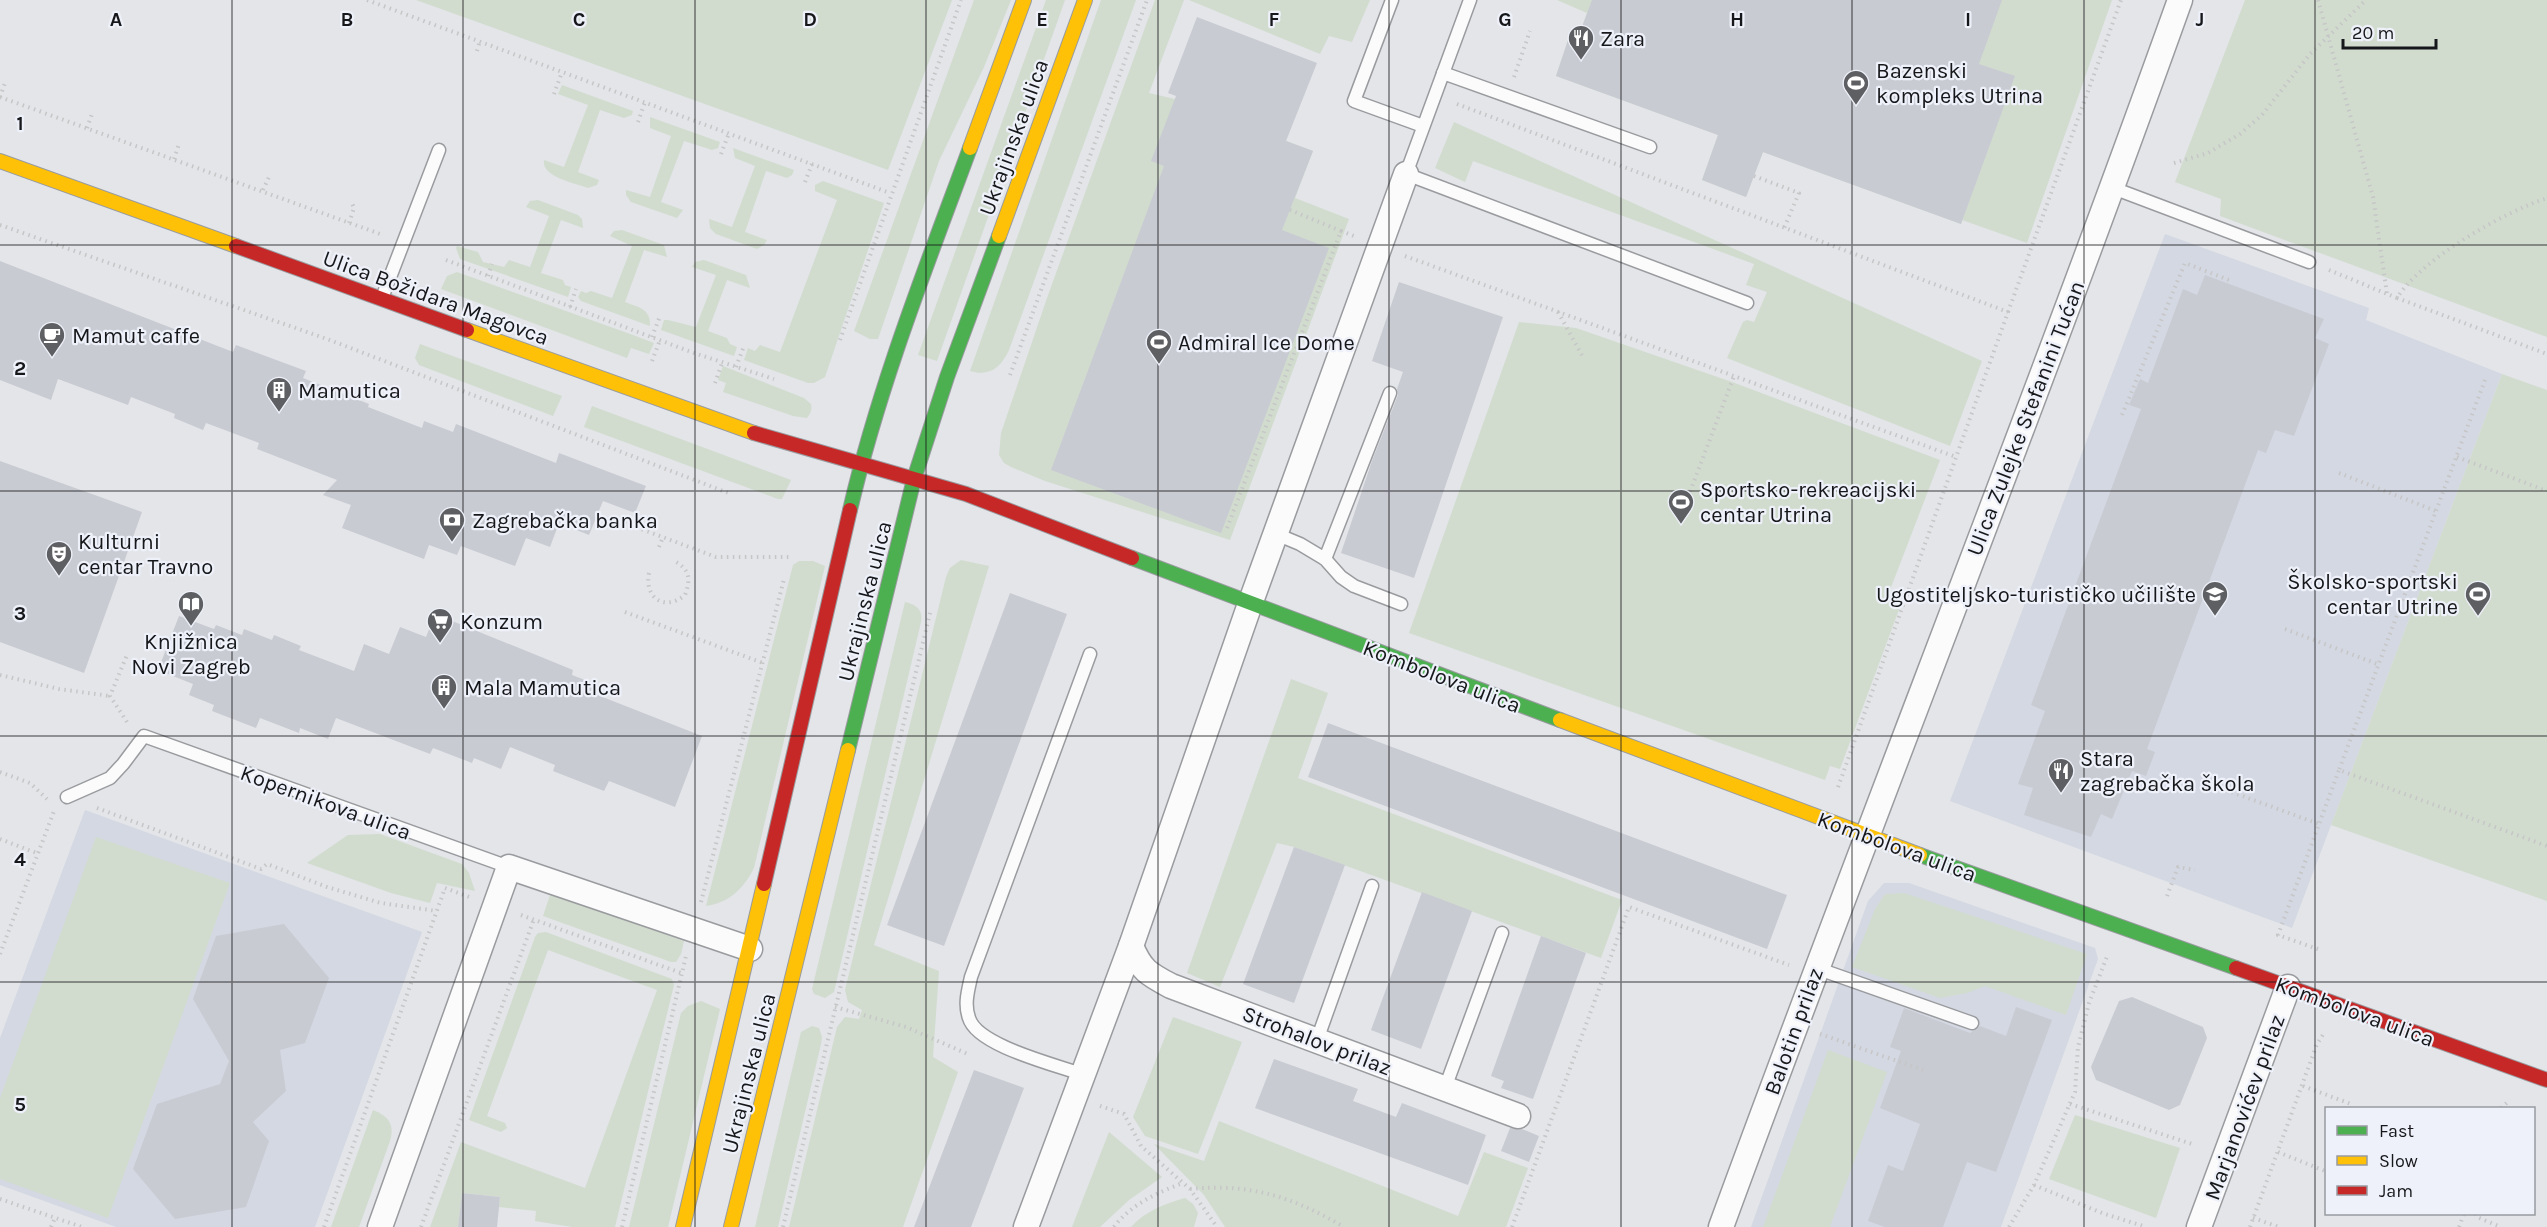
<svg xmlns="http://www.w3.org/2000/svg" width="2547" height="1227" font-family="Karla,sans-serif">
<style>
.built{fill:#d4d8e2}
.green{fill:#d1dcce}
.building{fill:#c9cbd3}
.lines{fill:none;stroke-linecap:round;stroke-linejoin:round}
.lane-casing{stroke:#999b9e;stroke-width:15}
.street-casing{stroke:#999b9e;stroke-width:27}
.fast-casing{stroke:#999b9e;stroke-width:16}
.slow-casing{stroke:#999b9e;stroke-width:16}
.jam-casing{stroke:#999b9e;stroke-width:16}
.path{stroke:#c6c6c7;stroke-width:4;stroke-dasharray:1.5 4.5;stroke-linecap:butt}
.lane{stroke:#fbfbfc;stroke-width:12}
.street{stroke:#fbfbfc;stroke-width:24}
.fast{stroke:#4caf50;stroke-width:14}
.slow{stroke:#ffc107;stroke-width:14}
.jam{stroke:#c62828;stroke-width:14}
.grid{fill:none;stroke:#16171a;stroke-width:1.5;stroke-opacity:0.55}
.labels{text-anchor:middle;stroke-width:4.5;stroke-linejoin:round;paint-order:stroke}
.poi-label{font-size:22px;fill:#16171a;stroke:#eef1f9;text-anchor:start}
.street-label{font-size:22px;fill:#16171a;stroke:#eef1f9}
.grid-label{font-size:20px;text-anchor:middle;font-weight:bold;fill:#16171a;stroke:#eef1f9;stroke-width:4.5;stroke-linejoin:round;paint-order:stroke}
</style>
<rect width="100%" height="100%" fill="#e3e5e9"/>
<g class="built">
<path d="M2165 234 2369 308 2366 320 2502 374 2292 928 1950 801Z"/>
<path d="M85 810 422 932 315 1227H116L0 1185V1038Z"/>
<path d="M1884 883H1909L2095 948 2098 959 2001 1227H1751L1868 901Z"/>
</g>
<g class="green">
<path d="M416 0H952L888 170Z"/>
<path d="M974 0H1011L984 67 939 161 878 339H870L854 331Z"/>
<path d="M1046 0H1065L937 361 918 355Z"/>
<path d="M1101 0H1136L1009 350C1001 367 990 377 970 371Z"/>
<path d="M1155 0H1184L1149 93 1175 99 1313 151 1295 198 1349 219 1230 540 1045 481 1011 467 1004 463 999 455 1001 433 1047 298Z"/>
<path d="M1189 0H1370L1352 42 1329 36 1320 54Z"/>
<path d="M1557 0H2112L2027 243 1962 220 1961 224 1763 152 1746 197 1702 180 1718 135 1556 76 1569 37 1579 35 1587 13Z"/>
<path d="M2245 0H2547V337L2220 216 2221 199 2175 182Z"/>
<path d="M562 85 633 111 632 115 624 118 600 110 578 172 599 180 597 185 588 188C575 183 541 177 544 160L564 167 588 105 558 94Z"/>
<path d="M650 117 720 142 718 148 712 150 684 141 661 202 683 210 677 218 631 202 626 195V190L650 197 671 136 650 128Z"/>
<path d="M1454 122 1982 361 1950 446 1727 358 1743 322 1747 320 1754 322 1767 292 1746 285 1754 264 1473 161 1465 182 1435 168Z"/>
<path d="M733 148 794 170 792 175 787 178 766 171 745 232 767 240 764 245 757 249 716 234 710 228 709 219 732 227 755 166 735 158Z"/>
<path d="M823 181 884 203 825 377 814 383H808L744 360 748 348 755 351 760 345 780 352 837 200 815 191V185Z"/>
<path d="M538 200 578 215 582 219 583 228 561 220 541 273 563 280 565 285 571 287 568 297 460 259 456 248 457 246 478 252 483 262 504 267 509 260 530 267 549 216 526 207 530 201Z"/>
<path d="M622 230 664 245 667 257 644 250 625 302C637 307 651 308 650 326L581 301 578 297 581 291 586 293 591 291 612 298 632 246 610 236 614 231Z"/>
<path d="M704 260 746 275 750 288 727 280 708 331 727 338 730 344 737 347 734 356 661 330 664 320H668L696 327 716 275 692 267 695 262Z"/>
<path d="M457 272 633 335 654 343 649 354 631 348 627 358 441 289 447 276Z"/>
<path d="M1519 322 1576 328 1732 382 1940 460 1890 590 1904 596 1840 769 1830 766 1825 780 1409 633Z"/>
<path d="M420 344 562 396 553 416 419 365 415 358Z"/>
<path d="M723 366 804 398 811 404C812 410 811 413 807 418L793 416 723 392 726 383 718 380Z"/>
<path d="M2502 374 2547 390V901L2331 825Z"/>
<path d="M592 406 791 480 782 499H778L584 427Z"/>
<path d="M961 560 989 566 874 945 939 971 933 1057 958 1072 903 1227H789L837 1027 845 1017 859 1019 862 1010 848 1002 845 990 946 577 950 568Z"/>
<path d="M799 561H813L825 566 754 868C744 888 729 903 706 906L793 565Z"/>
<path d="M905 602C917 605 923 610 921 622L834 992 825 998 814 994 812 989Z"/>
<path d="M1291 679 1328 693 1298 778 1622 900 1601 958 1294 847 1277 843 1220 987 1187 973Z"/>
<path d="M380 834 462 864 469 873 475 891 437 883 430 903 391 893 307 863 348 835Z"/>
<path d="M96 837 230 883 108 1218 0 1179V1098Z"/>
<path d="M551 892 684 941 681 954 676 962H671L543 916Z"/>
<path d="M1904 893 2087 954 2066 1015 1985 986 1967 993 1940 998 1852 967 1875 909 1885 894Z"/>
<path d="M546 932 672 979 674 985 615 1227H572L535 1221 536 1211 499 1207 500 1197 462 1193 458 1227H430L461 1142 585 1188 657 990 548 950 487 1116 505 1123 507 1128 501 1132 469 1120 535 937 538 933Z"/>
<path d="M701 1001 720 1009 668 1227H629L681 1013 688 1006Z"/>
<path d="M1173 1017 1242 1042 1198 1154 1145 1136 1133 1117Z"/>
<path d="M812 1026 819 1028 822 1037 821 1044 778 1227H755L801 1032Z"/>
<path d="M1828 1050 1887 1072 1830 1227H1763Z"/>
<path d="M373 1110C388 1116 395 1124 390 1141L359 1227H331Z"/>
<path d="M2075 1115 2180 1148 2156 1218 2049 1179Z"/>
<path d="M1219 1121 1458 1216 1484 1152 1528 1168 1506 1227H1225L1204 1195 1154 1144 1204 1161Z"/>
<path d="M1109 1132 1162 1177 1129 1200 1100 1227H1072Z"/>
<path d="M1185 1198 1193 1204 1198 1213 1194 1227H1131C1145 1211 1165 1204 1185 1198Z"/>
</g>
<g class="building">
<path d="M1592 0H2002L1979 64 2015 76 1961 224 1763 152 1746 197 1702 180 1718 135 1556 76 1569 37 1579 35Z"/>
<path d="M1197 17 1317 63 1286 141 1313 151 1282 230 1329 248 1221 533 1051 470 1164 166 1151 161 1176 96 1168 93Z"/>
<path d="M0 261 233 352 236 345 306 371 303 378 369 404 368 407 422 428 424 421 453 432 456 424 556 463 559 453 646 486 635 513 603 501 589 535 559 523 550 547 526 538 515 566 461 546 457 555 429 545 424 559 342 528 351 505 323 495 337 480 257 449 259 443 206 423 203 430 174 418 175 414 131 397 128 405 58 379 51 400 0 380Z"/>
<path d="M2205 275 2324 319 2315 338 2329 344 2294 436 2275 430 2266 453 2258 450 2147 749 2155 752 2146 776 2132 771 2112 819 2101 814 2091 837 2024 815 2033 788 2018 784 2045 711 2031 705 2141 409 2129 405 2140 379 2148 383 2183 289 2197 295Z"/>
<path d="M1399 282 1503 317 1414 578 1341 553 1372 461 1398 395 1397 389 1403 372 1372 361Z"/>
<path d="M0 461 142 512 84 673 0 642Z"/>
<path d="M1010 593 1067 614 944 946 887 925Z"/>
<path d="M435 614 573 670 572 675 598 685 595 694 702 736 675 807 609 781 604 791 553 771 555 765 510 747 501 769 474 758 472 763 433 748 430 754 336 718 328 739 300 728 299 733 260 718 256 728 212 711 214 705 189 695 193 684 158 670 179 616 214 629 216 625 242 635 244 629 272 640 274 635 301 646 299 650 354 671 364 644 389 654 400 627 426 637Z"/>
<path d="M1328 723 1787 895 1767 949 1308 777Z"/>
<path d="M1294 847 1345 865 1294 1003 1243 984Z"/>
<path d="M1422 892 1472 911 1421 1049 1371 1030Z"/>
<path d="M284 924 329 978 305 1043 280 1050 286 1091 253 1122 269 1141 246 1207 175 1219 133 1169 157 1104 220 1084 229 1061 193 999 216 936Z"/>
<path d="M1541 936 1586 953 1533 1099 1501 1088 1504 1081 1491 1076Z"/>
<path d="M2132 997 2203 1027 2207 1038 2180 1105 2169 1110 2096 1080 2091 1067 2119 1001Z"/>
<path d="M2016 1007 2052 1020 1996 1172 1967 1162 1943 1227H1885L1868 1221 1888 1165 1903 1171 1920 1124 1880 1108 1901 1051 1890 1047 1904 1008 1970 1033 1980 1026 2006 1036Z"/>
<path d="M1274 1059 1358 1089 1353 1101 1396 1117 1402 1103 1486 1135 1468 1185 1255 1108Z"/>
<path d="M974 1070 1024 1088 971 1227H914Z"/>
<path d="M1510 1128 1522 1129 1539 1136 1529 1162 1501 1151Z"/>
<path d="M462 1193 500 1197 497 1227H458Z"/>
</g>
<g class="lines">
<g class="lane-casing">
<g id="lane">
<path d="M1392 0 1354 101 1423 126"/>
<path d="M1470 0 1406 174 1747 303"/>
<path d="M1443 73 1650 147"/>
<path d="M2113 188 2309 262"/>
<path d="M382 298 439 150"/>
<path d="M1276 534 1300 544 1325 559 1341 577 1354 586 1401 604"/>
<path d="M1325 559 1390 393"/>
<path d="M67 797 110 778 123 764 144 736 509 867"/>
<path d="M1816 968 1972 1023"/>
<path d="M1317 1040 1372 886"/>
<path d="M1084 1075C1057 1065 977 1046 969 1018 964 1004 968 991 971 977L1090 654"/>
<path d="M1445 1088 1502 933"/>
</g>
</g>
<g class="street-casing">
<g id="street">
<path d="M1131 946C1141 970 1148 974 1171 986L1518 1116"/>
<path d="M380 1227 509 867 750 949"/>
<path d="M1026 1227 1131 946 1250 604 1406 174"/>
<path d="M1721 1227C1871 817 2033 411 2180 0"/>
<path d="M2199 1227 2288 987"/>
</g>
</g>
<g class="fast-casing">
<g id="fast">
<path d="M850 510C879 386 926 267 970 148"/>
<path d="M1132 558 1560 720"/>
<path d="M848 750 914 479 947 377 999 236"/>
<path d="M1920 855 2236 968"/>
</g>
</g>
<g class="slow-casing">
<g id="slow">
<path d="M970 148 1024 0"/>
<path d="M0 161 236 246"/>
<path d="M999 236 1085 0"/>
<path d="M467 330 754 433"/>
<path d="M1560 720 1920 855"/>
<path d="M683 1227 764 884"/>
<path d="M731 1227 848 750"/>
</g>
</g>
<g class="jam-casing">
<g id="jam">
<path d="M236 246 467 330"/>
<path d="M754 433 966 494 1132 558"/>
<path d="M764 884 850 510"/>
<path d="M2236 968 2547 1080"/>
</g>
</g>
<g class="path">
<path d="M367 0 890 193"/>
<path d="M2318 0 2373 197 2387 294"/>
<path d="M477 51 480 41"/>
<path d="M1514 77 1530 31"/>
<path d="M554 94 562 72"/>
<path d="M0 97 383 235"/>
<path d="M0 97 5 83"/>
<path d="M1457 104 2008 312 1837 790"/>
<path d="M638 122 645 102"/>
<path d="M87 128 92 114"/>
<path d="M721 154 729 133"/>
<path d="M174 159 179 144"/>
<path d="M2174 163 2208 153 2240 134 2262 115 2310 54 2366 0"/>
<path d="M1754 176 1799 193 1784 228"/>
<path d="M805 182 812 164"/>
<path d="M263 190 269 177"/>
<path d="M349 223 354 208 352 203"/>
<path d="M0 225 327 339 731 494"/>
<path d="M1341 231 1354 236"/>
<path d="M1405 256 1956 457"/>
<path d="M446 260 694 353 774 379"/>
<path d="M2329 270 2397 298C2421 259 2504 212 2547 198"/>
<path d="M488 276 492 264"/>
<path d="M2397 298 2547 354"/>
<path d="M570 307 576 289"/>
<path d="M1558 312 1584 359"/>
<path d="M2008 312 2121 0"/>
<path d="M652 337 660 316"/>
<path d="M840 340 961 0"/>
<path d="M652 361 660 340"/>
<path d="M736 367 744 346"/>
<path d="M1010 375 1147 0"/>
<path d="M2485 380 2339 770 2547 846"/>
<path d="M715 383 722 363"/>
<path d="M2122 415 2185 263 2229 280"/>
<path d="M2457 457 2547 491"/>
<path d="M2339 473 2436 511"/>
<path d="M1688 497 1734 376"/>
<path d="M625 523 716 557H790"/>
<path d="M1227 528 1341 231 1290 210"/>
<path d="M659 547 663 537"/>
<path d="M649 573C644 598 665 612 685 595 691 579 690 569 674 561"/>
<path d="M625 612 763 663"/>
<path d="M2285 629 2380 665"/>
<path d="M0 675 59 689 110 696"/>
<path d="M127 722 110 696 127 655"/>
<path d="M0 772 30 783 47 799"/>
<path d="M2226 790 2319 824"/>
<path d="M97 808 261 869 267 864 327 887 381 903 437 911"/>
<path d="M0 839 39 854"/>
<path d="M2167 896 2178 867 2195 870"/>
<path d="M701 902 784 579"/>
<path d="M521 915 681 973"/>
<path d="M2318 949 2278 935 2339 770"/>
<path d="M0 954 54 811"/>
<path d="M835 1007 906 1027 970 1055"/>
<path d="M1820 1034 1923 1070"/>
<path d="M2303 1086 2351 1104"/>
<path d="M2070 1104 2192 1144"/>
<path d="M1100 1106 1124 1114 1141 1146 1190 1189 1217 1227"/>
<path d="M2501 1108 2510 1100"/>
<path d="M2278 1152 2325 1171"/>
<path d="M2034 1185 2102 1213 2146 1227"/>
<path d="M1190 1189C1250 1183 1293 1197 1344 1227"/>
<path d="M0 1199 82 1227"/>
<path d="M2475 1214 2477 1217 2501 1227"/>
<path d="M2253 1218 2279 1227"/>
<path d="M51 1227 55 1218"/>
<path d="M324 1227 445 888 469 897"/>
<path d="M421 1227 534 919"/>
<path d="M622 1227 686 956"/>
<path d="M783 1227 931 609"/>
<path d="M1114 1227C1130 1205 1158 1192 1183 1183"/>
<path d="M1512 1227 1629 907 1789 965"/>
<path d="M2009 1227 2034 1185 2075 1092 2078 1047 2089 1003 2108 954"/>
<path d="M2250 1227 2317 1044 2324 1033"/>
<path d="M2459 1227 2464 1214"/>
</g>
<use href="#lane" class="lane"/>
<use href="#street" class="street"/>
<use href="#fast" class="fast"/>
<use href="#slow" class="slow"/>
<use href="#jam" class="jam"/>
</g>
<path class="grid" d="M232 0V1227M463 0V1227M695 0V1227M926 0V1227M1158 0V1227M1389 0V1227M1621 0V1227M1852 0V1227M2084 0V1227M2315 0V1227M0 245H2547M0 491H2547M0 736H2547M0 982H2547"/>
<defs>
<g id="restaurant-pin" transform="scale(1.35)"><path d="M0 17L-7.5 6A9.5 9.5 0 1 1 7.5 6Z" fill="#5e5f62" stroke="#eef1f9"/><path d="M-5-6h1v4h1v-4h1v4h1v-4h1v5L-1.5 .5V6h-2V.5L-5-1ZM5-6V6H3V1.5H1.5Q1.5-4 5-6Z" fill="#fff"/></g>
<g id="stadium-pin" transform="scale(1.35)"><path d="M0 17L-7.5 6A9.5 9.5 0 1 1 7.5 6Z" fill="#5e5f62" stroke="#eef1f9"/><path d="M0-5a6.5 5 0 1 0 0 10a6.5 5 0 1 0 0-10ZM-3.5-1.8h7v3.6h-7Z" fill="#fff"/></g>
<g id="cafe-pin" transform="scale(1.35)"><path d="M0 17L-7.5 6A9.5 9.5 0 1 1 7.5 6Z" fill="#5e5f62" stroke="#eef1f9"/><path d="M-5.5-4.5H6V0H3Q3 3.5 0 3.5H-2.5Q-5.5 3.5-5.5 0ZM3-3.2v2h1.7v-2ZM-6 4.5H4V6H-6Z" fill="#fff"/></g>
<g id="building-pin" transform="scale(1.35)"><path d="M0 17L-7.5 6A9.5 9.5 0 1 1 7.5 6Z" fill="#5e5f62" stroke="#eef1f9"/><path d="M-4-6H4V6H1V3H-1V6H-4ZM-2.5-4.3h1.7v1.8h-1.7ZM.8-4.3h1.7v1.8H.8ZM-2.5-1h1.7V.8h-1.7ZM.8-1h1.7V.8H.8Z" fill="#fff"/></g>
<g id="bank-pin" transform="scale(1.35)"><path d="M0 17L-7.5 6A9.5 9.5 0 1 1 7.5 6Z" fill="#5e5f62" stroke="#eef1f9"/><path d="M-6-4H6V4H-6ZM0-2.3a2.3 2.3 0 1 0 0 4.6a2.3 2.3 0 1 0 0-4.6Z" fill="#fff"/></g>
<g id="theatre-pin" transform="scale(1.35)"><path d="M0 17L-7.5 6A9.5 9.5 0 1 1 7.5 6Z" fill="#5e5f62" stroke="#eef1f9"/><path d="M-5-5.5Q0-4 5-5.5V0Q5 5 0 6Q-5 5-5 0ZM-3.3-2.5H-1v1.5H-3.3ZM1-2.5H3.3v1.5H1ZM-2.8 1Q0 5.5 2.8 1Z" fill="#fff"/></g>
<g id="school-pin" transform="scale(1.35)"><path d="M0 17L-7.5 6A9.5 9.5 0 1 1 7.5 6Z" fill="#5e5f62" stroke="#eef1f9"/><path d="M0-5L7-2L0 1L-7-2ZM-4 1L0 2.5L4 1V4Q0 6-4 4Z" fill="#fff"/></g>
<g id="library-pin" transform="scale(1.35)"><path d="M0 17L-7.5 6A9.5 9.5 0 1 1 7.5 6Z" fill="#5e5f62" stroke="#eef1f9"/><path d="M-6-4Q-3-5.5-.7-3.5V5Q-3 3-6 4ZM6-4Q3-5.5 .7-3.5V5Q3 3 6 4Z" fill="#fff"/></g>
<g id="supermarket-pin" transform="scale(1.35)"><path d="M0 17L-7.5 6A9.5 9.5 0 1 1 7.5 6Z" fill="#5e5f62" stroke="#eef1f9"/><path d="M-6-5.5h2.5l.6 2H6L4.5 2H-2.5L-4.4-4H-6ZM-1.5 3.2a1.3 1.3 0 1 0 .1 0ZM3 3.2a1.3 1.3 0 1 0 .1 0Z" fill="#fff"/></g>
</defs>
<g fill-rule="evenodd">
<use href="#restaurant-pin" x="1581" y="38"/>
<use href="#stadium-pin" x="1856" y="83"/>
<use href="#cafe-pin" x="52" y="335"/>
<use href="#stadium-pin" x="1159" y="342"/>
<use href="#building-pin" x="279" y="390"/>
<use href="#stadium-pin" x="1681" y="502"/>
<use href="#bank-pin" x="452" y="520"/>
<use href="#theatre-pin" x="59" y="554"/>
<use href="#school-pin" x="2215" y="594"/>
<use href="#stadium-pin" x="2478" y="594"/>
<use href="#library-pin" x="191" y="604"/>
<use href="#supermarket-pin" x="440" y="621"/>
<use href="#building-pin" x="444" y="687"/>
<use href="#restaurant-pin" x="2061" y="771"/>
</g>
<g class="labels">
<g class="poi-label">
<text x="1600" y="46">Zara</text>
<text x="1876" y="78">Bazenski<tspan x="1876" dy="25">kompleks Utrina</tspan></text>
<text x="72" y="343">Mamut caffe</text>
<text x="1178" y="350">Admiral Ice Dome</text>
<text x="298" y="398">Mamutica</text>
<text x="1700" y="497">Sportsko-rekreacijski<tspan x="1700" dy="25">centar Utrina</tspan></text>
<text x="472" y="528">Zagrebačka banka</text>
<text x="78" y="549">Kulturni<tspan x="78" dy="25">centar Travno</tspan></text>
<text x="2458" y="589" text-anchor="end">Školsko-sportski<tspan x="2458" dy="25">centar Utrine</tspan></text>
<text x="2196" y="602" text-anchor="end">Ugostiteljsko-turističko učilište</text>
<text x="460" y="629">Konzum</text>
<text x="191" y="649" text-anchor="middle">Knjižnica<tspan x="191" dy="25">Novi Zagreb</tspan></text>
<text x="464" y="695">Mala Mamutica</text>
<text x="2080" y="766">Stara<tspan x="2080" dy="25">zagrebačka škola</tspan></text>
</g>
<g class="street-label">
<text transform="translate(1013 137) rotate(-70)" y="8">Ukrajinska ulica</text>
<text transform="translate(436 297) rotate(20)" y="8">Ulica Božidara Magovca</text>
<text transform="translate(2025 418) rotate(-69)" y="8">Ulica Zulejke Stefanini Tućan</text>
<text transform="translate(864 601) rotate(-76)" y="8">Ukrajinska ulica</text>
<text transform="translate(1442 676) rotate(21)" y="8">Kombolova ulica</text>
<text transform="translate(326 802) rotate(20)" y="8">Kopernikova ulica</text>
<text transform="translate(1897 846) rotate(20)" y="8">Kombolova ulica</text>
<text transform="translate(2355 1011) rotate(20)" y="8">Kombolova ulica</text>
<text transform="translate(1793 1031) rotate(-70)" y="8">Balotin prilaz</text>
<text transform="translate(1317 1040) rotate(21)" y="8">Strohalov prilaz</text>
<text transform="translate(748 1073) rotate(-76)" y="8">Ukrajinska ulica</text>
<text transform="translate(2244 1107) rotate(-70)" y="8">Marjanovićev prilaz</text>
</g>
</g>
<g class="grid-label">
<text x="116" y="26">A</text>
<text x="347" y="26">B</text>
<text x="579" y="26">C</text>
<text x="810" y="26">D</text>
<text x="1042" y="26">E</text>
<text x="1274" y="26">F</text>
<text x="1505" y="26">G</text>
<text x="1737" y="26">H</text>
<text x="1968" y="26">I</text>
<text x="2200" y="26">J</text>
<text x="20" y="130">1</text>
<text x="20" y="375">2</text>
<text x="20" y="620">3</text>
<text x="20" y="866">4</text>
<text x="20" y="1111">5</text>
</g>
<rect x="2325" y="1107" width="210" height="108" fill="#eef1f9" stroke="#989aa0" stroke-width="1.5"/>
<rect x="2337" y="1126" width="30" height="9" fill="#4caf50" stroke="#989aa0" stroke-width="1.5"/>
<text x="2379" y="1137" font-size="18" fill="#16171a">Fast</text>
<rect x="2337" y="1156" width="30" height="9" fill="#ffc107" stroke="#989aa0" stroke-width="1.5"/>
<text x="2379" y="1167" font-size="18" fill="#16171a">Slow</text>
<rect x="2337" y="1186" width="30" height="9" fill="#c62828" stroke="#989aa0" stroke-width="1.5"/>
<text x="2379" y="1197" font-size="18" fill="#16171a">Jam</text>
<path d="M2343 39v9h93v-9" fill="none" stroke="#16171a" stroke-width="3"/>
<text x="2352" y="39" font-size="18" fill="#16171a" stroke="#eef1f9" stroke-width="4.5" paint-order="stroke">20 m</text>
</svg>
